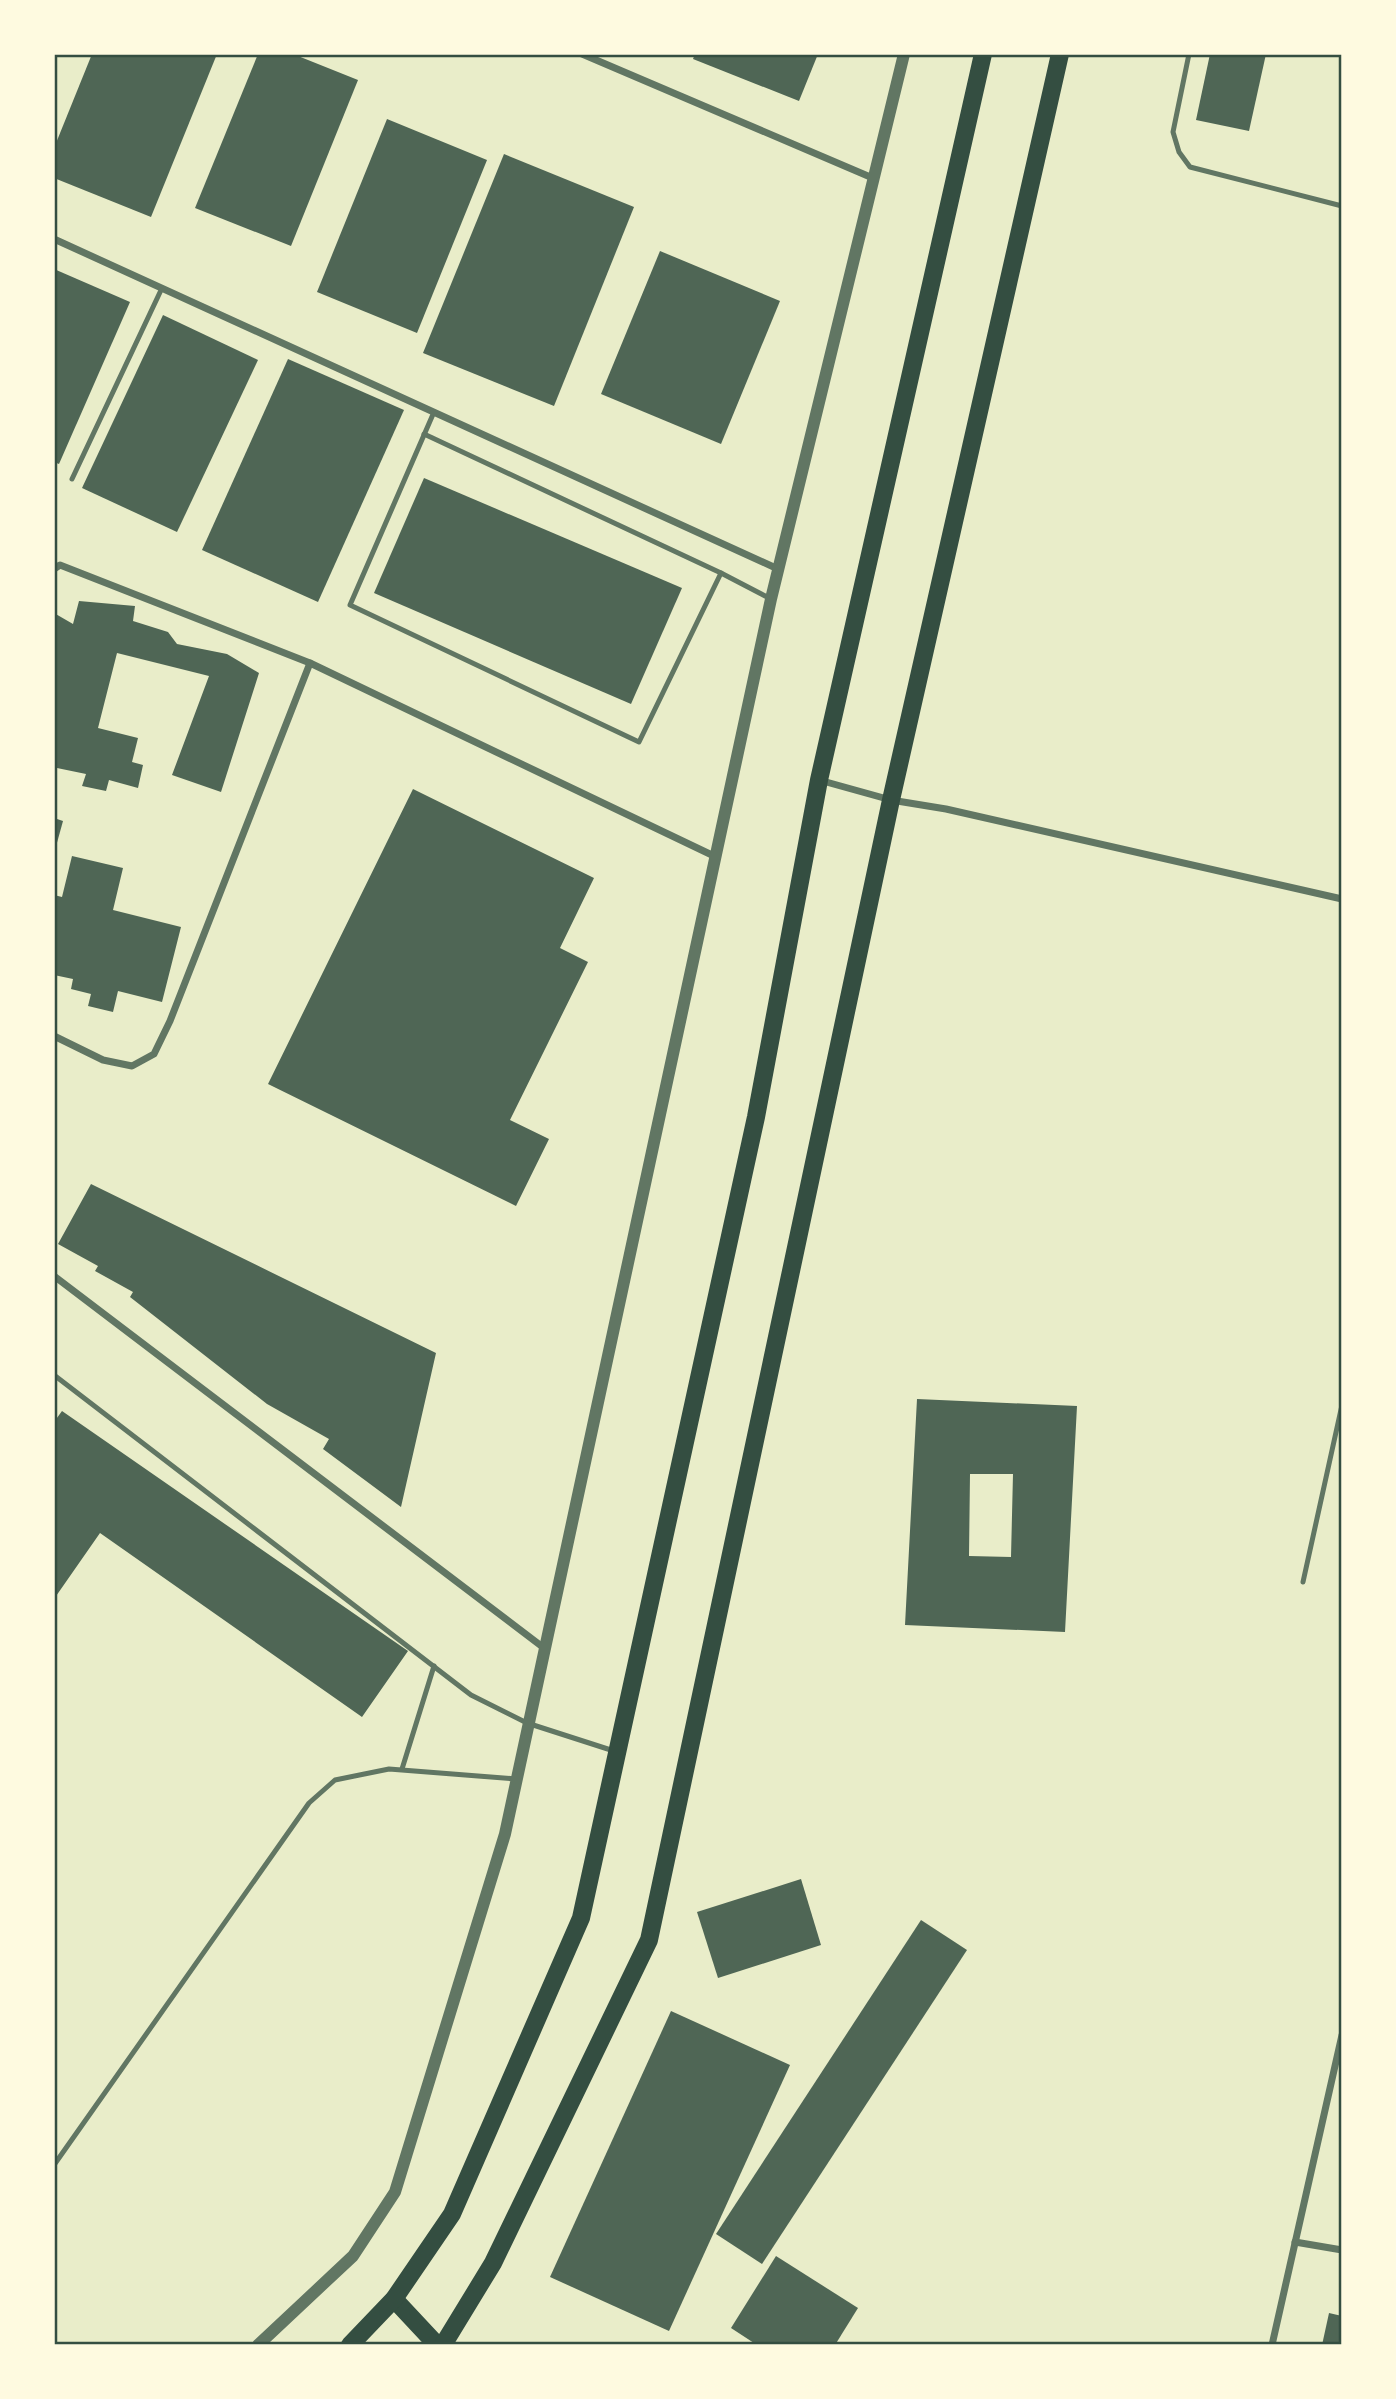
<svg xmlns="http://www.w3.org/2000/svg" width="1396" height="2399" font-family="'IBM Plex Sans',sans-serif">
	<rect width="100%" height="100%" fill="#e9edc9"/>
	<g fill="#4f6655" fill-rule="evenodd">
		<path d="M92 54H217L151 217 54 178V148Z"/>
		<path d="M258 54H293L358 80 291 246 195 208Z"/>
		<path d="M695 54H818L799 101 693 59Z"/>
		<path d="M1210 54H1266L1249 131 1196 120Z"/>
		<path d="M387 119 487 160 417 333 317 292Z"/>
		<path d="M504 154 634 207 554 406 423 353Z"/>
		<path d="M660 251 780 301 721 444 601 394Z"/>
		<path d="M54 269 130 302 59 464 54 462Z"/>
		<path d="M163 315 258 360 177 532 82 488Z"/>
		<path d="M288 359 404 410 318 602 202 550Z"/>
		<path d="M424 478 682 588 631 704 374 593Z"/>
		<path d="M79 601 135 606 133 621 168 632 177 644 227 654 259 673 221 792 172 775 209 676 117 653 98 728 138 738 132 762 143 765 138 788 109 780 106 791 82 786 86 774 57 768 54 777V613L73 624Z"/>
		<path d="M413 789 594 878 560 948 588 962 510 1120 549 1139 516 1206 268 1084Z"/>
		<path d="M54 818 63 821 55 850H54Z"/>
		<path d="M72 856 123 868 113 910 181 927 162 1002 118 991 113 1012 88 1006 91 994 71 989 73 979 54 975V895L62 897Z"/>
		<path d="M91 1184 436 1353 401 1507 323 1449 329 1439 267 1404 130 1297 133 1292 95 1271 98 1266 58 1244Z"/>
		<path d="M917 1399 1077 1406 1065 1632 905 1625ZM970 1474H1013L1011 1557 969 1556Z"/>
		<path d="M62 1411 408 1651 362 1717 100 1533 54 1599V1422Z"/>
		<path d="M801 1879 821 1945 718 1978 697 1912Z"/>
		<path d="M921 1920 967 1950 762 2264 716 2234Z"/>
		<path d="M671 2011 790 2065 669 2331 550 2277Z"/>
		<path d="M776 2256 858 2308 835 2345H757L731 2328Z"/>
		<path d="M1329 2313 1342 2316V2345H1322Z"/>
	</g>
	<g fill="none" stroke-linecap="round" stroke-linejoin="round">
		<g stroke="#617663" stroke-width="5">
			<path d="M1189 54 1173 132 1179 152 1190 167 1342 206"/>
			<path d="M434 412 350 605 639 742 721 573 771 599"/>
			<path d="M424 434 721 573"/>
			<path d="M72 479 162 288"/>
			<path d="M54 1375 471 1695 527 1723 614 1751"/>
			<path d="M1303 1582 1342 1405"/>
			<path d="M402 1769 434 1666"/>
			<path d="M54 2165 309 1803 335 1780 389 1769 516 1779"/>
		</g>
		<g stroke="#617663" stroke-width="7">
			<path d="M582 54 875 179"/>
			<path d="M54 239 778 569"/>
			<path d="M54 569 60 565 310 663 714 856"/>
			<path d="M819 780 891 800 946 809 1342 899"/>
			<path d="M54 1036 103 1060 132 1066 154 1054 170 1021 310 663"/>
			<path d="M54 1276 544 1648"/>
			<path d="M1295 2242 1342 2250"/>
			<path d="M1272 2345 1342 2035"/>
		</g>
		<path stroke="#617663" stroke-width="12" d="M258 2345 353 2256 395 2192 505 1834 771 599 904 54"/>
		<g stroke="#344e41" stroke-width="18">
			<path d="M394 2299 437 2345"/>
			<path d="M350 2345 394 2299 452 2214 581 1918 756 1117 819 780 983 54"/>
			<path d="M443 2345 493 2263 649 1940 891 800 1060 54"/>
		</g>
	</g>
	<rect width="1396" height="2399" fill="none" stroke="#fefae0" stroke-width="112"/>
	<rect x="56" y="56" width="1284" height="2287" fill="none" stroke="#344e41" stroke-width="2.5"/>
</svg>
